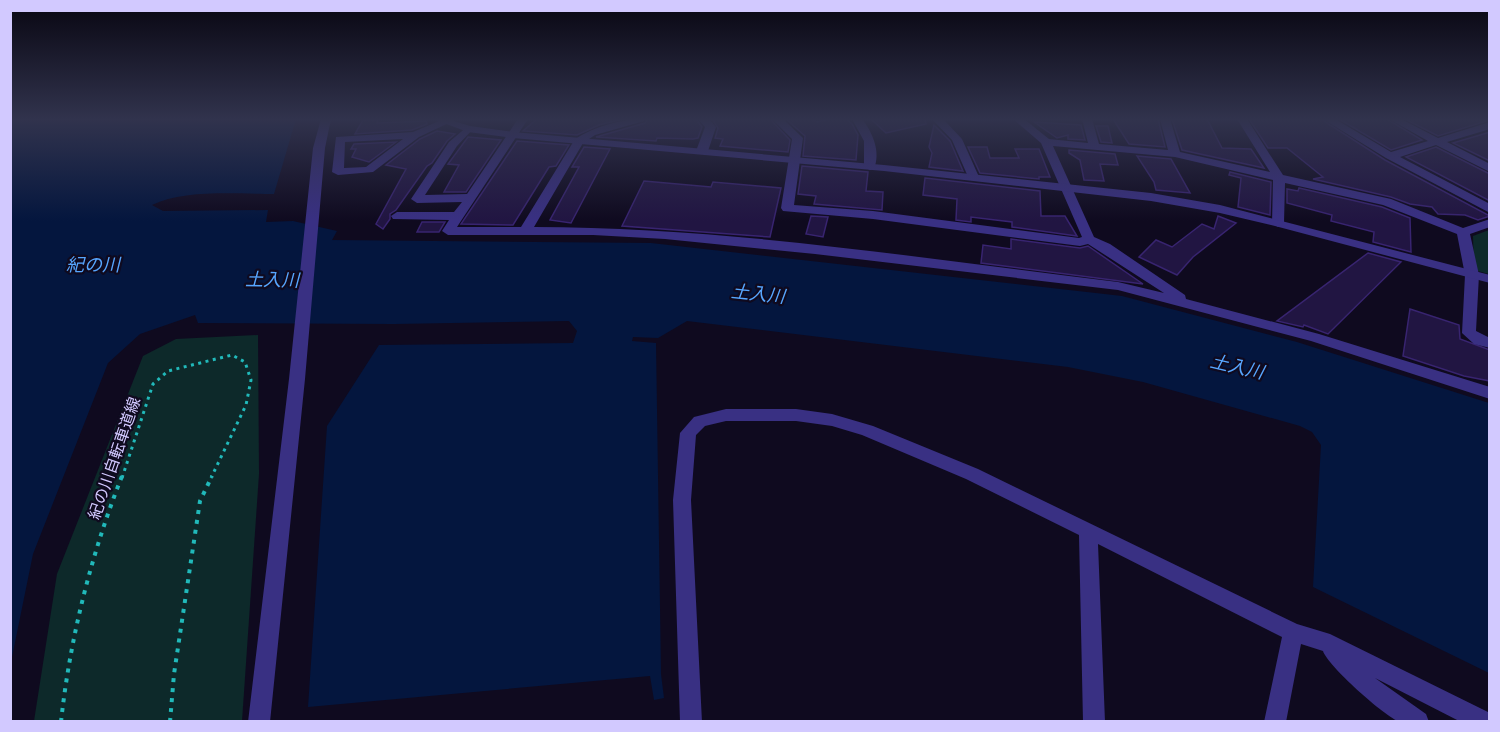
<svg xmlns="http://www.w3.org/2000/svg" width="1500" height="732" font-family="Inter,'Noto Sans JP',sans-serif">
	<rect width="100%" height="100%" fill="#0f0a1f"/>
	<g fill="#0d292a">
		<path d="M1489 230V274L1474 270 1473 236Z"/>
		<path d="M258 335 259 474 242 721H34L57 574 143 356 176 339Z"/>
	</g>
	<path fill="#04163e" d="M11 119H296L274 194C238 194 184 189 152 205L163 211 268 210 266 222 293 221 337 231 332 240 651 243 1122 296 1297 342 1489 403V673L1313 587 1321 445 1312 432 1300 426 1143 382 1068 367 687 321 658 338 633 337 632 341 656 343 661 674 664 698 654 700 650 676 308 707 327 426 379 345 573 343 577 331 569 321 394 324 198 323 195 315 140 334 108 363 33 554 11 662Z"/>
	<g fill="#211542" stroke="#382470" stroke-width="1.5">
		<path d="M537 119H623L599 125 577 135 523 131Z"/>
		<path d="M647 119H696L702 127 698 138 693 139 657 138 656 141 596 137 645 123Z"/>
		<path d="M712 119H770L790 140 788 152 720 146 723 139 715 138 718 128Z"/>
		<path d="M786 119H812L817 122 829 119H846L852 124 858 135 856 160 803 156 805 136Z"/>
		<path d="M871 119H925L926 124 886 133Z"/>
		<path d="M1113 119H1158L1165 147 1129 144Z"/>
		<path d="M1172 119H1207L1222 148 1251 149 1264 168 1182 150Z"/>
		<path d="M1249 119H1321L1385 160 1490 216 1478 220 1465 215 1438 214 1432 207 1410 204 1391 197 1313 179 1323 177 1287 148H1268Z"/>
		<path d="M1339 119H1387L1422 140 1391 150Z"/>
		<path d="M1405 119H1490V120L1438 136Z"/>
		<path d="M363 120H378L377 123 426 121 427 124 412 130 355 134Z"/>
		<path d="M1034 122 1081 125 1085 140 1068 139V135L1057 138Z"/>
		<path d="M934 125 950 141 963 171 929 167 932 153 929 147Z"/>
		<path d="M1096 126H1108L1112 143 1101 142Z"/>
		<path d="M437 131 455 134 447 141 432 163 427 166 396 210 390 214V219L383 229 376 224 406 169 386 165 420 139Z"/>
		<path d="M1490 132V161L1453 143Z"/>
		<path d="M468 137 501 140 466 192H444L459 165 448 164Z"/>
		<path d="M517 141 569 145 556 166 549 167 513 225 461 224Z"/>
		<path d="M396 142 369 162 352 157 356 149H351L354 144Z"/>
		<path d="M584 147 610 149 571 223 550 220 579 167H572Z"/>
		<path d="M968 147H987L990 158H1019L1015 149H1039L1050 177H1039V179L980 173Z"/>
		<path d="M1436 147 1490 174V201L1406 157Z"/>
		<path d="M1069 150 1115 154 1118 165 1100 164 1104 181 1084 180 1080 160 1069 153Z"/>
		<path d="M1137 156 1171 159 1190 193 1156 190 1154 182Z"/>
		<path d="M802 166 868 172 866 191 883 192 882 210 814 204 816 196 798 194Z"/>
		<path d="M1230 172 1271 182 1270 215 1238 207 1241 178 1229 175Z"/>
		<path d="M925 178 1040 191 1041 216H1065L1077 236 1012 227V222L971 217V222L956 220 957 199 923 195Z"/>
		<path d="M644 181 711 187 713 182 781 188 770 237 622 226Z"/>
		<path d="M1299 188 1382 207 1410 218 1411 252 1373 242 1374 232 1331 221 1332 215 1287 203V189L1298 191Z"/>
		<path d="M811 216 828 217 823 237 806 234Z"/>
		<path d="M1218 216 1236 223 1193 257 1177 275 1139 257 1156 240 1172 247 1202 224 1214 229Z"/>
		<path d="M422 222H445L439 232H417Z"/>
		<path d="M1011 239 1080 248 1088 246 1143 284 981 263 983 245 1011 249Z"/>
		<path d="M1368 253 1401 262 1328 334 1304 325 1303 327 1277 321Z"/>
		<path d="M1410 309 1459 325 1460 339 1490 350V381L1464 376 1403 356Z"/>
	</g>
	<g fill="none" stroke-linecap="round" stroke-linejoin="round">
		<path stroke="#21b9ba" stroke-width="3" stroke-dasharray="3 4.5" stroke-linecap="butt" d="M122 478 153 384 168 371 232 355 245 362 251 380 246 405 211 478"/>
		<g stroke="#21b9ba" stroke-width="4" stroke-dasharray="4 6" stroke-linecap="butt">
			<path d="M61 722C70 638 91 555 122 476"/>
			<path d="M170 722 174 674 200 501 212 476"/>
		</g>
		<g fill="#393083" fill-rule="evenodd">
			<path d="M444 119H457L419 137 373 172 338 175 332 172 336 137 413 132ZM403 139 366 167 344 168 345 142Z"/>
			<path d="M518 119H528L457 227H521L575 139C595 126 621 119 645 119L644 121 595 135 583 143 534 227C729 227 924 259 1118 282L1164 293 1088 244 1080 246 873 219 783 211 781 208 792 139 772 119H783L803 138 794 205 873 211 1079 238 1082 237 1041 143 1013 119H1024L1049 139 1088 143 1082 119H1092L1099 144 1168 150 1160 119H1170L1180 152 1270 172 1237 119H1247L1283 175 1391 199 1463 228 1490 219V227L1470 234 1479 275 1476 331 1490 338V348L1474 344 1462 333 1465 275 1457 234 1383 205 1285 183 1284 223 1278 227 1272 223 1273 180 1175 157 1053 146 1094 237 1110 244 1185 295 1186 299 1319 334 1490 387V399L1311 341 1118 290 815 254 665 239 593 235H448L442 231 449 220 393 219 391 216 397 212H454L462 202 417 203 411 199 449 142 468 126 473 129 457 146 425 195 467 194Z"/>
			<path d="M698 119H709L716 127 708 151 702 154 696 151 705 127Z"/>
			<path d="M852 119H862C873 133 881 152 874 169L870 170 864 167V141Z"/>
			<path d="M932 119H943L962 139 979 177 977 179H969L952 140Z"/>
			<path d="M1323 119H1335L1391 152 1428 141 1389 119H1401L1438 138 1490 122V129L1447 142 1490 164V172L1436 145 1400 157 1490 204V213L1386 158Z"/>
			<path d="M726 409H796L832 414 873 426 978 469 1297 624 1330 634 1490 713V722H1461L1375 678 1426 714 1429 722C1420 722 1408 724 1400 722 1385 717 1327 665 1323 651L1301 644 1286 722H1264L1282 637 1098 544 1105 722H1083L1079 535 966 479 862 435 832 426 796 421H726L705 426 696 435 691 500 702 722H680L673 500 680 433 694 417Z"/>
		</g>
		<g fill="#393083" fill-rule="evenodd">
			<path d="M321 119H331L325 148 305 379 270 722H248L289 379 313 148Z"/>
			<path d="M433 119H447L470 126 513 132 884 165 1151 193 1220 205 1490 275V283L1275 226 1220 213 1151 201 884 171 513 138 468 132Z"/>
		</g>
	</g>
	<linearGradient id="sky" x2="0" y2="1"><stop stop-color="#080611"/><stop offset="0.54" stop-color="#31334d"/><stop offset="1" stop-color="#31334d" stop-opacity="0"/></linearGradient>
	<rect width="1500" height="221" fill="url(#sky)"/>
	<g text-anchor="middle" stroke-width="4.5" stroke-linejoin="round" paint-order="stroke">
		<g font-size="16" fill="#d2c9ff" stroke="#0f0a1f">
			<text transform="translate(114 458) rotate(-71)" y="6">紀の川自転車道線</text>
		</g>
		<g font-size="18" font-style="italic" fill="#57a6ff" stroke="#0f0a1f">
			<text x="93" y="271">紀の川</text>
			<text transform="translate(272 280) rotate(1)" y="6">土入川</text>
			<text transform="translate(758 294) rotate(6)" y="6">土入川</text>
			<text transform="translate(1237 367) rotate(13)" y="6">土入川</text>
		</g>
	</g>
	<rect width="1500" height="732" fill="none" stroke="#d2c9ff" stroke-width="24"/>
</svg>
